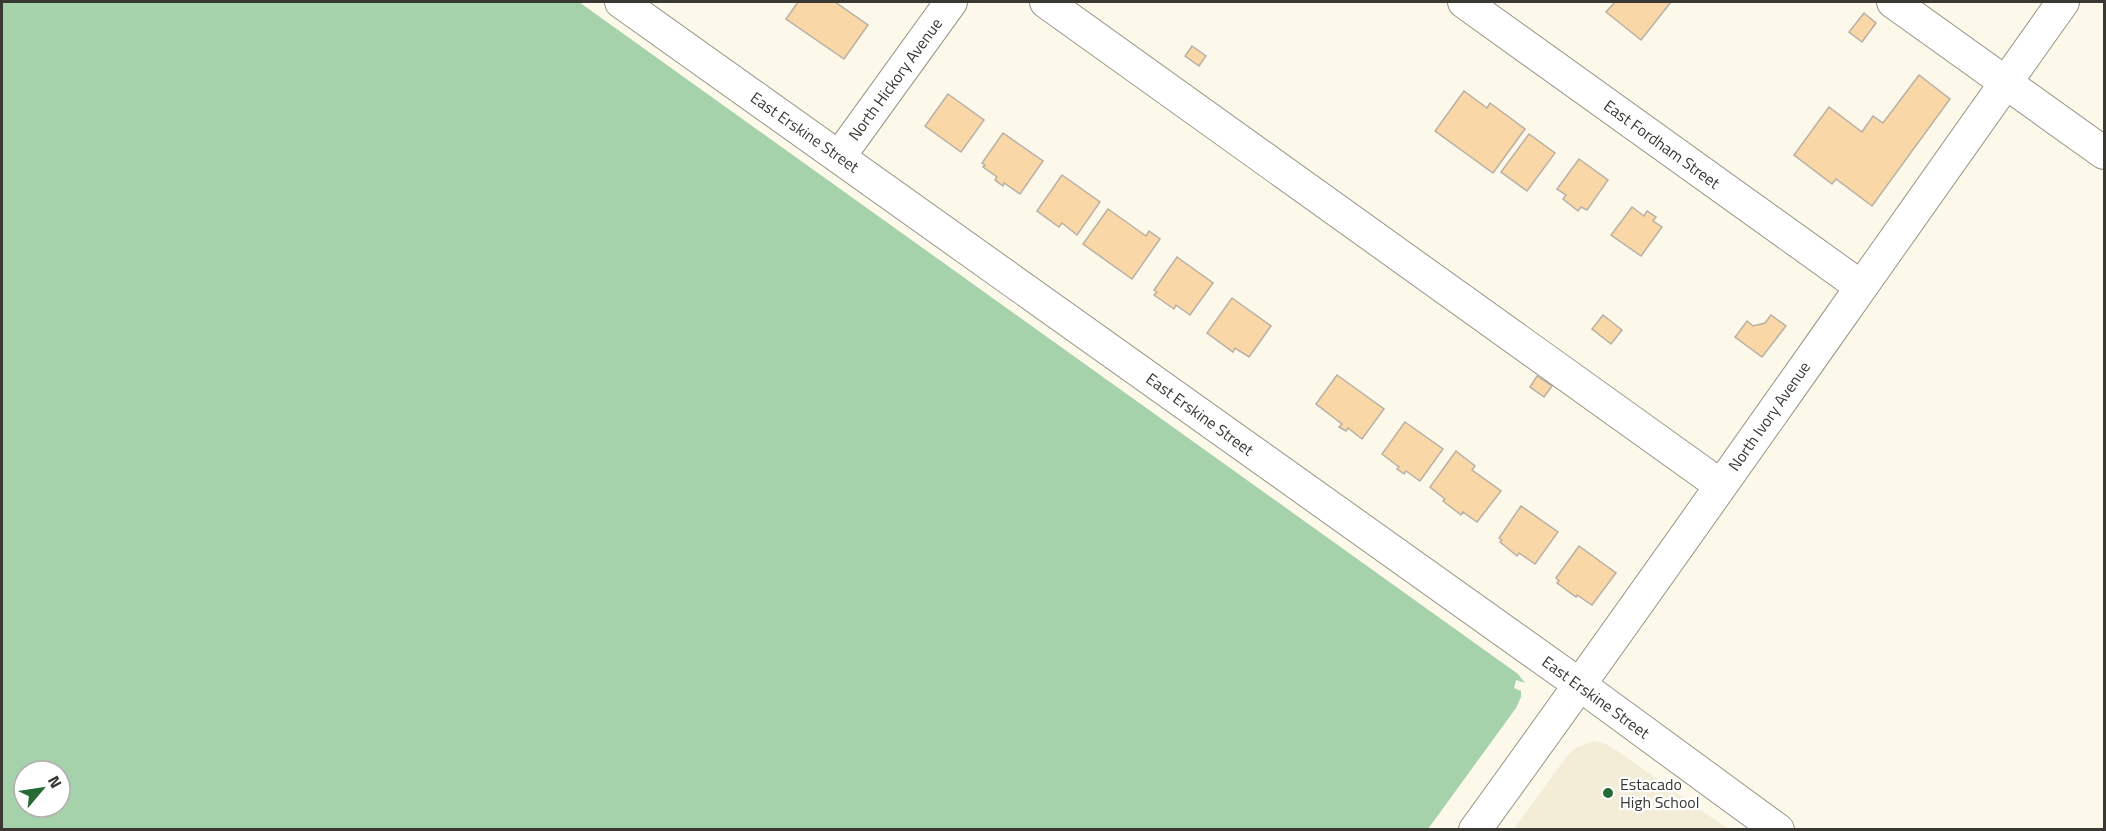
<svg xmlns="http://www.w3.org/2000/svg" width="2106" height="831" font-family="'Titillium Web',sans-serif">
	<rect width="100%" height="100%" fill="#fcf8ea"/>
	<path fill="#f3edd8" d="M1593 741 1604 743 1616 750 1728 829H1514L1567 756 1576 748Z"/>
	<path fill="#a5d2ab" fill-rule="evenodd" d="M2 2H579L1518 674 1525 683 1516 680 1514 688 1521 691V697L1516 708 1428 829H2ZM24 771H60V807H24Z"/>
	<g fill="#f9d7a7" stroke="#b9b0a5" stroke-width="1.5">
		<path d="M798 2H835L868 25 844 59 786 19Z"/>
		<path d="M1615 2H1671L1641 40 1606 12Z"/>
		<path d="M1864 13 1876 23 1862 42 1849 32Z"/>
		<path d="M1192 46 1206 56 1199 66 1185 56Z"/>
		<path d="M1919 75 1950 99 1872 206 1836 179 1832 184 1794 155 1829 107 1862 132 1873 116 1883 123Z"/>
		<path d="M1464 91 1487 108 1490 103 1525 129 1493 173 1435 131Z"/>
		<path d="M948 94 984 120 961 152 925 126Z"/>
		<path d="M1003 133 1043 161 1020 194 1004 183 1003 186 995 180 997 177 983 167 985 165 982 163Z"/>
		<path d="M1529 134 1555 153 1527 191 1501 172Z"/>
		<path d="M1579 159 1608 180 1587 210 1581 207 1578 211 1563 199 1566 195 1557 189Z"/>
		<path d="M1062 175 1100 202 1077 235 1062 223 1059 227 1037 211Z"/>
		<path d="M1632 207 1644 216 1647 211 1656 217 1653 221 1662 227 1641 256 1611 235Z"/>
		<path d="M1108 209 1146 236 1149 231 1160 239 1132 279 1083 244Z"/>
		<path d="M1177 257 1213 283 1190 315 1176 305 1174 309 1154 295 1157 292 1154 290Z"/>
		<path d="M1232 298 1271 326 1249 357 1235 348 1233 352 1207 333Z"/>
		<path d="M1603 315 1622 330 1611 344 1592 329Z"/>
		<path d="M1771 315 1786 326 1762 357 1735 337 1747 321 1753 326 1765 323Z"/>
		<path d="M1337 375 1384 409 1362 439 1348 428 1346 431 1339 427 1342 424 1316 404Z"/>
		<path d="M1537 376 1552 386 1544 397 1530 387Z"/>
		<path d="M1405 422 1443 449 1420 481 1406 471 1404 474 1397 469 1399 467 1382 454Z"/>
		<path d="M1456 451 1475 466 1472 470 1501 491 1477 522 1463 512 1461 515 1443 501 1445 499 1430 487Z"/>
		<path d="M1521 506 1558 532 1535 564 1519 553 1517 556 1500 542 1502 540 1499 538Z"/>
		<path d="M1579 546 1616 573 1592 605 1577 595 1576 597 1557 583 1559 581 1556 578Z"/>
	</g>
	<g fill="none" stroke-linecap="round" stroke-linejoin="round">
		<defs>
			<g id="street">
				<path d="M621 2 1580 685 1778 830"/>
				<path d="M1046 2 1720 485"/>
				<path d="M1464 2 1860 286"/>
				<path d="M1893 2 2104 153"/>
				<path d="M839 157 951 2"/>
				<path d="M1475 830C1674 556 1867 277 2063 2"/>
			</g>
		</defs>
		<use href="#street" stroke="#999588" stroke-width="34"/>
		<use href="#street" stroke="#fff" stroke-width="32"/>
	</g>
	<circle fill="#266a36" stroke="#fff" stroke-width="2" cx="1608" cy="793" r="6"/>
	<g text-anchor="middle" stroke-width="4.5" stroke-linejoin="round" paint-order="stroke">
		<g font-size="16" fill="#3a3833" stroke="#fff">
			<text transform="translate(895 79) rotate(-54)" y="6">North Hickory Avenue</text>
			<text transform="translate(805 132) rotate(35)" y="6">East Erskine Street</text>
			<text transform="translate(1662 144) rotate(36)" y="6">East Fordham Street</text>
			<text transform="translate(1200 414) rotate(36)" y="6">East Erskine Street</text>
			<text transform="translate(1769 416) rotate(-55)" y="6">North Ivory Avenue</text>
			<text transform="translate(1596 697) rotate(36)" y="6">East Erskine Street</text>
		</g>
		<g font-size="16" fill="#3a3833" stroke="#fff" text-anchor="start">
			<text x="1620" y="790">Estacado<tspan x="1620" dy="18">High School</tspan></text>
		</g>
	</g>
	<rect width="2106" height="831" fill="none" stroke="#3a3833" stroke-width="6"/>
	<g transform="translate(42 789) rotate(61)"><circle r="28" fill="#ffffff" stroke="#b0afad" stroke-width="1.5"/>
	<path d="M0-4.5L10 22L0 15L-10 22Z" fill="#266a36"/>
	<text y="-9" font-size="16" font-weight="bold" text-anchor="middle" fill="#3a3833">N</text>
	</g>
</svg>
